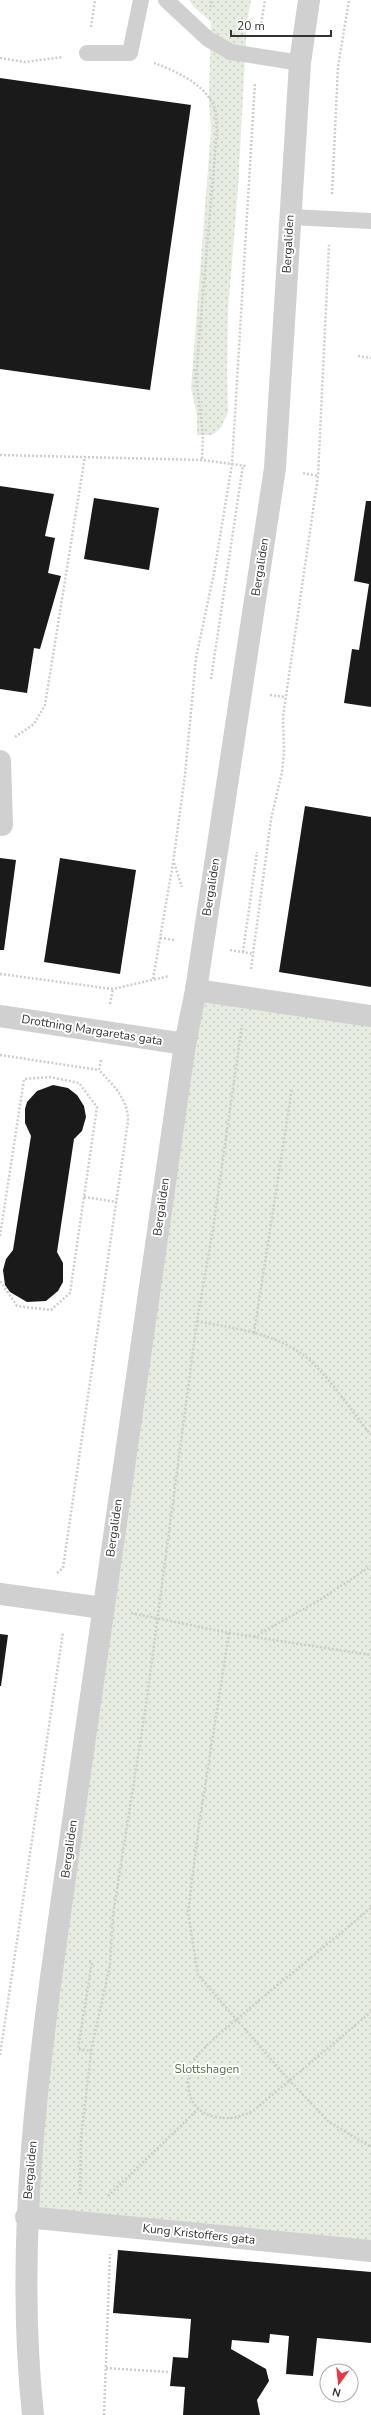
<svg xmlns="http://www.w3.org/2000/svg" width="371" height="2415" font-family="'Nunito Sans',sans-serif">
	<defs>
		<pattern id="park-dots" width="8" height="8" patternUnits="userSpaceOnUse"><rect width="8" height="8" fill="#e6ecdf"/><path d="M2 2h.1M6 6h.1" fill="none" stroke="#c6cbc0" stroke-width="1.8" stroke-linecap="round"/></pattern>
	</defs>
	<rect width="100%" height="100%" fill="#fff"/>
	<g fill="url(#park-dots)">
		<path d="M189 0H251L247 22 238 188 228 311 227 372 228 412 221 428 212 435H197V415L191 388 211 130 209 100 211 22 194 7Z"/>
		<path d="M199 992 371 1016V2251L26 2217Z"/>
	</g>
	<g fill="#1a1a1a">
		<path d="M0 78 191 105 150 390 0 369Z"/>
		<path d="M0 486 54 494 45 536 55 538 48 573 61 576 40 649 34 648 27 693 0 689Z"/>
		<path d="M94 498 159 508 149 570 84 559Z"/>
		<path d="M366 501H371V707L344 703 352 649 359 650 369 584 354 581Z"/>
		<path d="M305 806 371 817V987L279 972Z"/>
		<path d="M0 858 16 860 4 950H0Z"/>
		<path d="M60 858 136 870 120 974 44 962Z"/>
		<path d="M53 1085 68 1088 77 1095 84 1106 86 1117 82 1131 74 1139 57 1252 63 1263V1282L58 1291 46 1301 27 1302 10 1292 5 1285 3 1270 6 1259 13 1250 31 1136 25 1123V1109L27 1102 37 1091Z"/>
		<path d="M0 1634 8 1635 1 1686H0Z"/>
		<path d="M118 2250 371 2272V2343L317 2338 313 2376 286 2374 289 2336 270 2334 269 2343 232 2340 231 2349 266 2369 269 2381 257 2400 260 2415H183L185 2387 170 2386 173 2357 188 2358 191 2319 113 2313Z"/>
	</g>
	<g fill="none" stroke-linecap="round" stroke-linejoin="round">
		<g stroke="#cdcdcd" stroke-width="2.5" stroke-dasharray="2 2" stroke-linecap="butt">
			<path d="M210 7 213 0"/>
			<path d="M91 27 95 0"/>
			<path d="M260 31 265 0"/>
			<path d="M0 58 25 62 63 57"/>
			<path d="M154 63C176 71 207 85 215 109 217 116 216 125 217 131L196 376 203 435 202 460"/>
			<path d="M332 194 338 67 349 0"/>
			<path d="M358 356 371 358"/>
			<path d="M0 455 202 460 246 466"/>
			<path d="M303 473 318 476"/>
			<path d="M211 679 243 465"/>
			<path d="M270 695 285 697"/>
			<path d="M15 737 34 724 45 705 85 456"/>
			<path d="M174 863 182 887"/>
			<path d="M160 938 174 940"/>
			<path d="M230 950 254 954"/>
			<path d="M243 952 257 852"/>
			<path d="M251 969 271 819 282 772 284 752 283 717 318 476 329 245"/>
			<path d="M0 974 113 989 169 976"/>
			<path d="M153 979 173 863 185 775 196 658 214 573 232 464 255 82"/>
			<path d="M110 1004 113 989"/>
			<path d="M0 1055 99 1070"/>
			<path d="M84 1197 117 1202"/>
			<path d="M0 1236 24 1079 50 1077 79 1083 97 1107 70 1293 51 1310 17 1306 0 1281"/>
			<path d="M197 1321C231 1328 269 1332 299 1352 325 1369 351 1411 371 1435"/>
			<path d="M254 1333 292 1088"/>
			<path d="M57 1573 63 1568 128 1121C128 1099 114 1086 99 1070L101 1060"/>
			<path d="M131 1613 229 1633 371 1655"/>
			<path d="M229 1633 199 1825 188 1912 198 1975 289 2080 329 2122 371 2147"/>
			<path d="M254 1637 318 1601 371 1566"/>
			<path d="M371 1908C331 1941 291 1974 251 2007 237 2020 205 2044 195 2059 183 2079 186 2109 212 2116 229 2120 238 2118 253 2111L371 2012"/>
			<path d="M89 1961 92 1962 78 2049 91 2051"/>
			<path d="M0 2055 63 1632"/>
			<path d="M80 2194 81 2137 92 2046 110 1965 113 1915 146 1705 197 1321 213 1229 242 1025"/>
			<path d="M108 2196 198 2109"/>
			<path d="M106 2368 168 2372"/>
			<path d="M104 2415 110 2254"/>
		</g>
		<g stroke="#d0d0d0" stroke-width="16">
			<path d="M166 0 208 39 231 52 300 63"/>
			<path d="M87 53H130L141 0"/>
			<path d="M290 217 371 221"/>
		</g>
		<g stroke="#d0d0d0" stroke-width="22">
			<path d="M0 761 2 825"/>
			<path d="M196 990 371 1016"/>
			<path d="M0 1016 185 1044"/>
			<path d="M0 1594 103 1608"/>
			<path d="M26 2217 371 2251"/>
		</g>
		<path stroke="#d0d0d0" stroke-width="22" d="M33 2415C11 2210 48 2003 76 1800 111 1548 148 1296 185 1044L196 990 275 468 300 63 309 0"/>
	</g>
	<g text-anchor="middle" stroke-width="4" stroke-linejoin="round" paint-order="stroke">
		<g font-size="12" fill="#333" stroke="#fff">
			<text transform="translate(288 244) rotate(-87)" y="4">Bergaliden</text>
			<text transform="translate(260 567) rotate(-81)" y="4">Bergaliden</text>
			<text transform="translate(211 887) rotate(-81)" y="4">Bergaliden</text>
			<text transform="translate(92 1030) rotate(9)" y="4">Drottning Margaretas gata</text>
			<text transform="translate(161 1207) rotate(-82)" y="4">Bergaliden</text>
			<text transform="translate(114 1528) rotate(-82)" y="4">Bergaliden</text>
			<text transform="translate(69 1849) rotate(-82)" y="4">Bergaliden</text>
			<text transform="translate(30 2170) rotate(-85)" y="4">Bergaliden</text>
			<text transform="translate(199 2234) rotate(6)" y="4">Kung Kristoffers gata</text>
		</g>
		<g font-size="12" fill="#56703f" stroke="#fff">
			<text x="207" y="2073">Slottshagen</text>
		</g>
	</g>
	<g transform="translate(339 2383) rotate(195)"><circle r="19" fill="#ffffff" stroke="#adadad"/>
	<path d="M0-3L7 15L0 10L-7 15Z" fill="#e63946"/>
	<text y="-6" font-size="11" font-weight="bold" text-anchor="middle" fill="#333333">N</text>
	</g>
	<path d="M231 30v6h100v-6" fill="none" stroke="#333333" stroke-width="2"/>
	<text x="237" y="30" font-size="12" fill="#333333" stroke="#ffffff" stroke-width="3" paint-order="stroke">20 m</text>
</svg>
